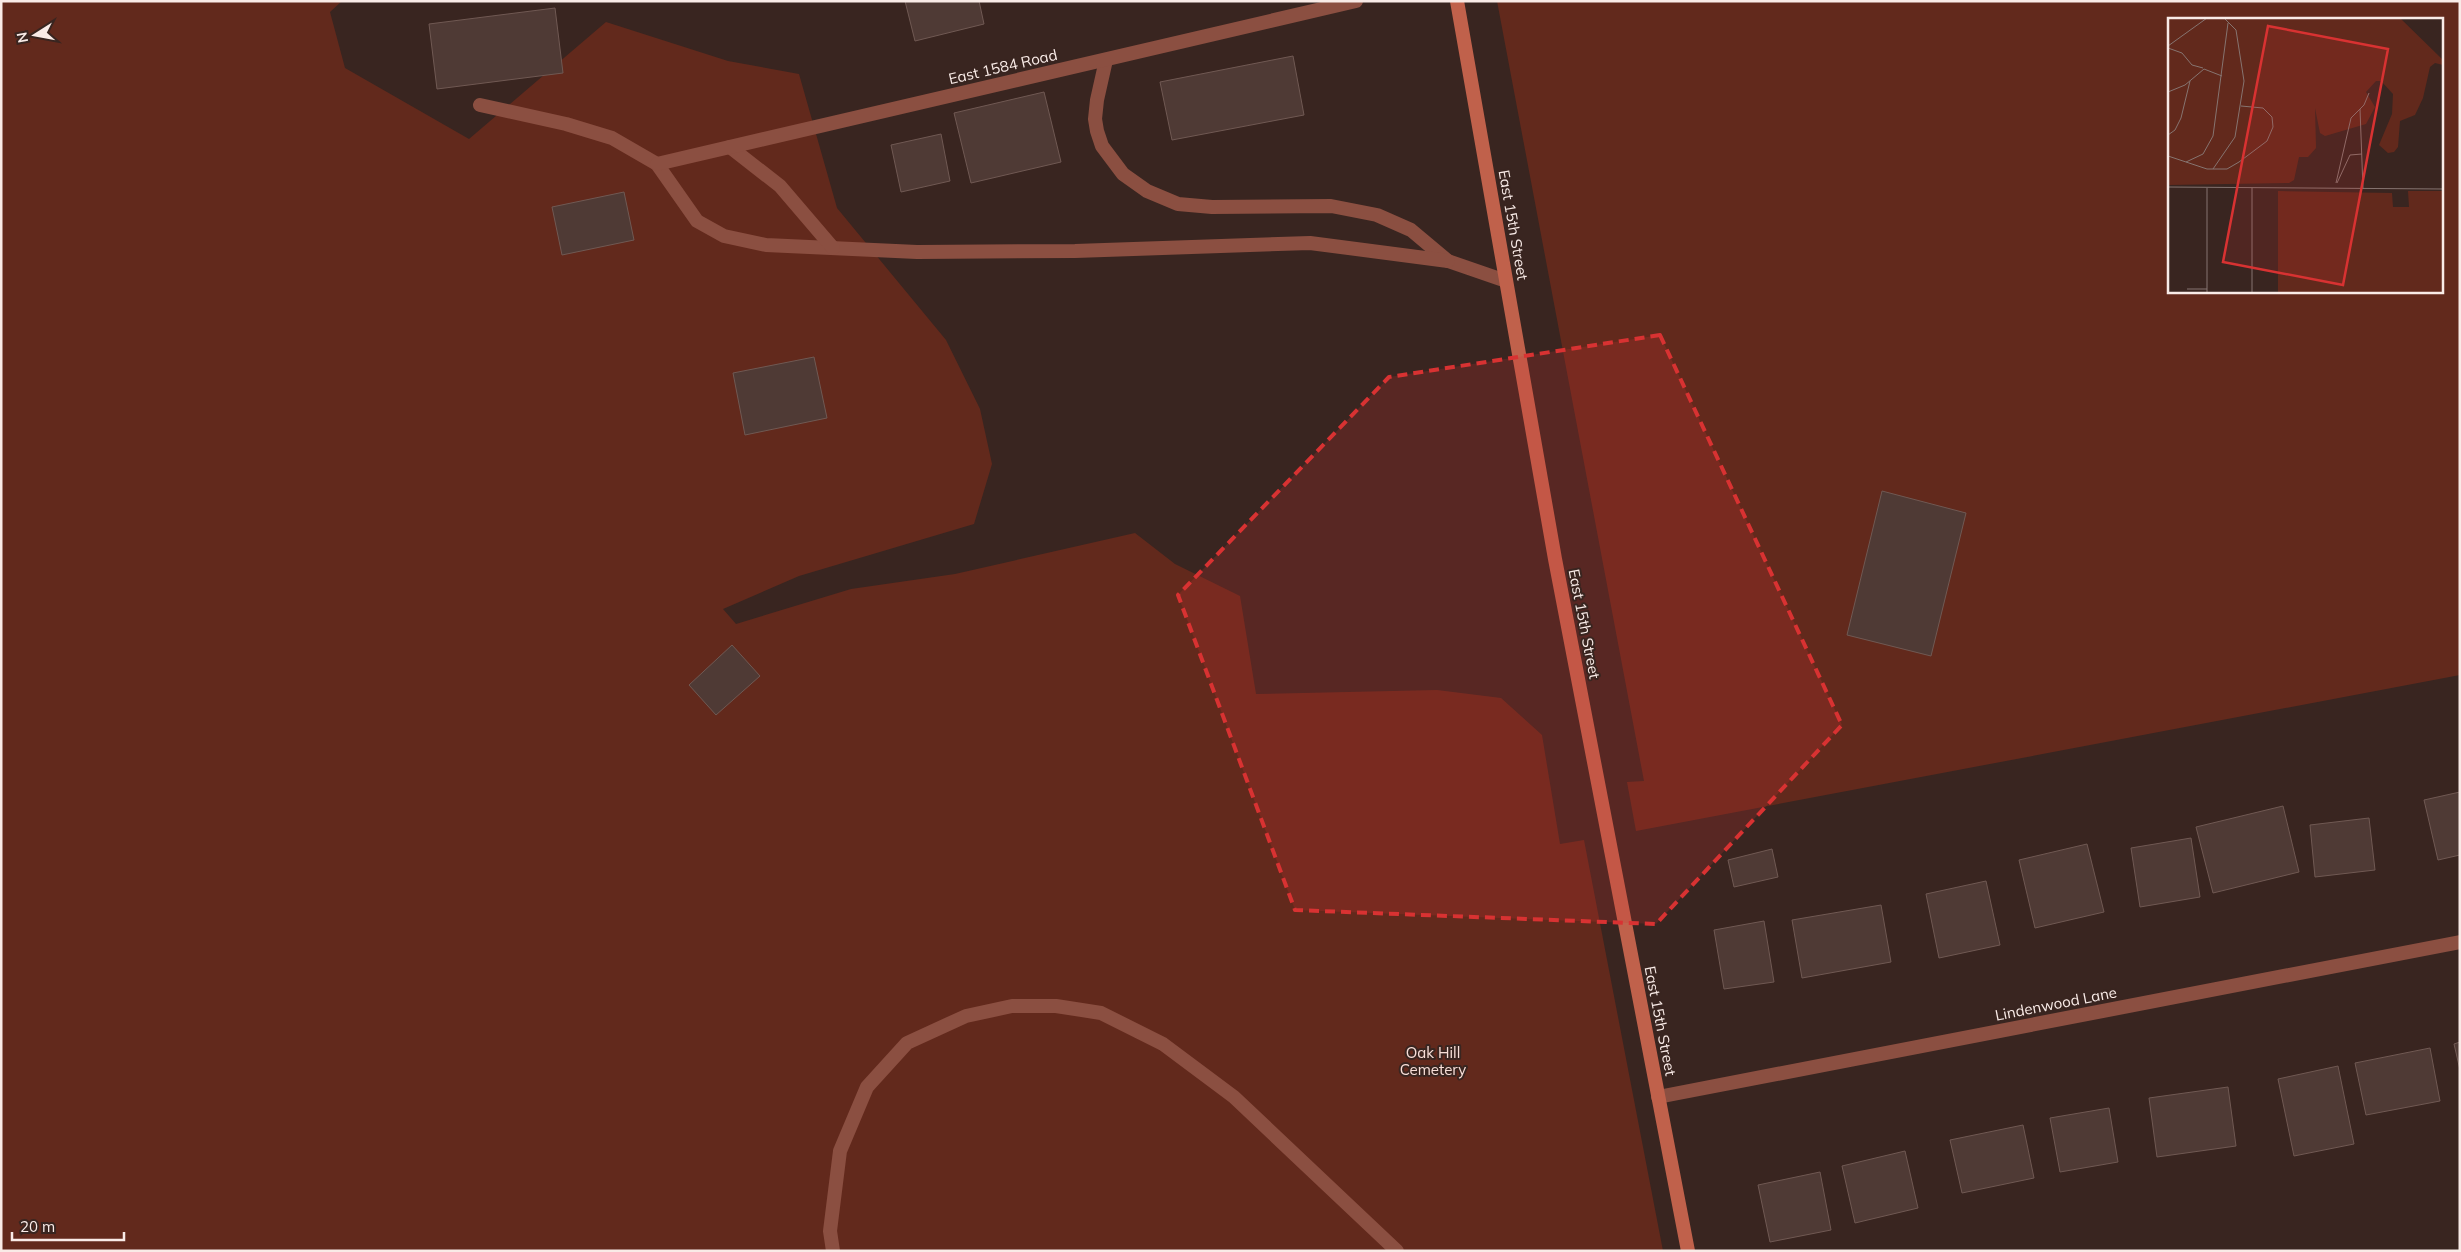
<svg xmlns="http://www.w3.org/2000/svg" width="2461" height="1252" font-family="Mulish,sans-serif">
	<rect width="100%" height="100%" fill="#392520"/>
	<g fill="#62291c" fill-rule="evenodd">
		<path d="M1 1H342L330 12 345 68 469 139 606 22 728 61 799 74 837 208 946 340 980 409 992 464 974 524 799 576 723 609 736 624 851 589 955 574 1135 533 1175 564 1240 596 1256 694 1437 690 1501 698 1542 735 1560 844 1584 840 1663 1251H1Z"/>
		<path d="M1497 1H2460V675L1636 831 1627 782 1644 781ZM2170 19H2442V291H2170Z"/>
	</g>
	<g fill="#4f3a35" stroke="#705953">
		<path d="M905 1H979L984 24 915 41Z"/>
		<path d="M555 8 563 73 437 89 429 24Z"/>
		<path d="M1293 56 1304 115 1172 140 1160 82Z"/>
		<path d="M1044 92 1061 162 971 183 954 113Z"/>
		<path d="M941 134 950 181 901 192 891 145Z"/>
		<path d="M624 192 634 240 562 255 552 207Z"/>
		<path d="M814 357 827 418 745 435 733 373Z"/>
		<path d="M1882 491 1966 513 1931 656 1847 635Z"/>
		<path d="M732 645 760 676 716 715 689 685Z"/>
		<path d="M2460 792V855L2438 860 2424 800Z"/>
		<path d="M2283 806 2299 872 2213 893 2196 827Z"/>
		<path d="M2369 818 2375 870 2315 877 2310 825Z"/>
		<path d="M2191 838 2200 897 2140 907 2131 848Z"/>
		<path d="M2087 844 2104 912 2035 928 2019 860Z"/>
		<path d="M1772 849 1778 877 1734 887 1728 860Z"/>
		<path d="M1986 881 2000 945 1939 958 1926 894Z"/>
		<path d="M1881 905 1891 962 1802 978 1792 920Z"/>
		<path d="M1764 921 1774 982 1724 989 1714 930Z"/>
		<path d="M2460 1042V1070L2454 1044Z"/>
		<path d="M2430 1048 2440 1101 2366 1115 2355 1063Z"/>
		<path d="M2338 1066 2354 1144 2294 1156 2278 1079Z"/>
		<path d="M2228 1087 2236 1146 2157 1157 2149 1098Z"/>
		<path d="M2109 1108 2118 1162 2060 1172 2050 1118Z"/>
		<path d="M2023 1125 2034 1178 1962 1193 1950 1140Z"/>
		<path d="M1905 1151 1918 1208 1855 1223 1842 1166Z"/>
		<path d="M1820 1172 1831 1230 1770 1242 1758 1185Z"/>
	</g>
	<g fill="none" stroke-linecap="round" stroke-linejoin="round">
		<g stroke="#8b4f41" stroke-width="14">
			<path d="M1106 60 1097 100 1095 119 1097 131 1102 146 1123 174 1147 191 1178 204 1212 207 1331 206 1377 215 1411 230 1448 261 1506 281"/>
			<path d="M480 105 566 124 612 138 657 164 697 221 724 236 766 245 917 252 1075 251 1310 243 1448 261"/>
			<path d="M730 147 780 186 833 248"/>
			<path d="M833 1251 830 1231 840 1151 867 1087 907 1043 966 1016 1012 1006H1056L1101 1013 1163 1044 1234 1097 1397 1251"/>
		</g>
		<g stroke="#8b4f41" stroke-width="14">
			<path d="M657 164 1356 1"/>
			<path d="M1658 1097 2460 942"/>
		</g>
		<path stroke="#c0614b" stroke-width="14" d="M1457 1 1555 559 1688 1251"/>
	</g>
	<path fill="#d83232" fill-opacity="0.2" stroke="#d83232" stroke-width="4" stroke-dasharray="10 6" stroke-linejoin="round" d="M1660 335 1842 725 1656 924 1295 910 1178 595 1389 377Z"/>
	<g text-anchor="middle" stroke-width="4" stroke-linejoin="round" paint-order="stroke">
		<g font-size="15" fill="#f9ebe7" stroke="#392520">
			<text transform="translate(1003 67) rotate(-13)" y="5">East 1584 Road</text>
			<text transform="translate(1513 225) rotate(80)" y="5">East 15th Street</text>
			<text transform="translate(1584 624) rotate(79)" y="5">East 15th Street</text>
			<text transform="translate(2056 1004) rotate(-11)" y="5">Lindenwood Lane</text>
			<text transform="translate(1660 1021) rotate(79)" y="5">East 15th Street</text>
		</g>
		<g font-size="15" fill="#f8ded7" stroke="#392520">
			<text x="1433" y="1058">Oak Hill<tspan x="1433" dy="17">Cemetery</tspan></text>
		</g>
	</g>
	<g transform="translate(2168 18)">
		<rect width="275" height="275" fill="#392520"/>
		<path d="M0 0H232L275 42V47L267 45 262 49 255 80 247 97 232 103 230 129 226 134 220 135 211 127 224 96 225 76 213 63H208L198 74 207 89 198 106 157 118 152 115 147 90 148 130 140 139H131L126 162 121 165 0 167ZM110 173 224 175 225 189H241L240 173H275V275H110Z" fill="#62291c"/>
		<path fill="none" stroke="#867470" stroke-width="1" d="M0 28 39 0M0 30 14 35 24 47 35 50M0 74 17 67 36 51 54 58M192 91 195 171M0 117 7 112 13 100 22 63M0 138 39 151H59L71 144 99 123 105 109 104 99 95 90 73 88M18 144 35 136 45 118 60 5M45 151 67 119 76 63 68 12 56 0M168 165 183 100 196 87 201 75M169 165 182 137 194 136M0 169 275 171M39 170V275M19 271H39M84 275V170"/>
		<path fill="#d83232" fill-opacity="0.15" stroke="#d83232" stroke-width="2.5" d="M100 8 220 31 175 267 55 244Z"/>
		<rect width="275" height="275" fill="none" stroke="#f9ebe7" stroke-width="2.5"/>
	</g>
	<rect width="2461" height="1252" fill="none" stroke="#f9ebe7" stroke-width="5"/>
	<g transform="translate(35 35) rotate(259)" stroke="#392520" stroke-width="4" paint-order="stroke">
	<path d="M0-4L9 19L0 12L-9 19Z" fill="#f9ebe7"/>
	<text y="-8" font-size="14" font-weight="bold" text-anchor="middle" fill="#f9ebe7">N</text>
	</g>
	<path d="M12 1232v8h112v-8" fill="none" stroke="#f9ebe7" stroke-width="2.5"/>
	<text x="20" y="1232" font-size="15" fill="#f9ebe7" stroke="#392520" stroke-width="4" paint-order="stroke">20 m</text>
</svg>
